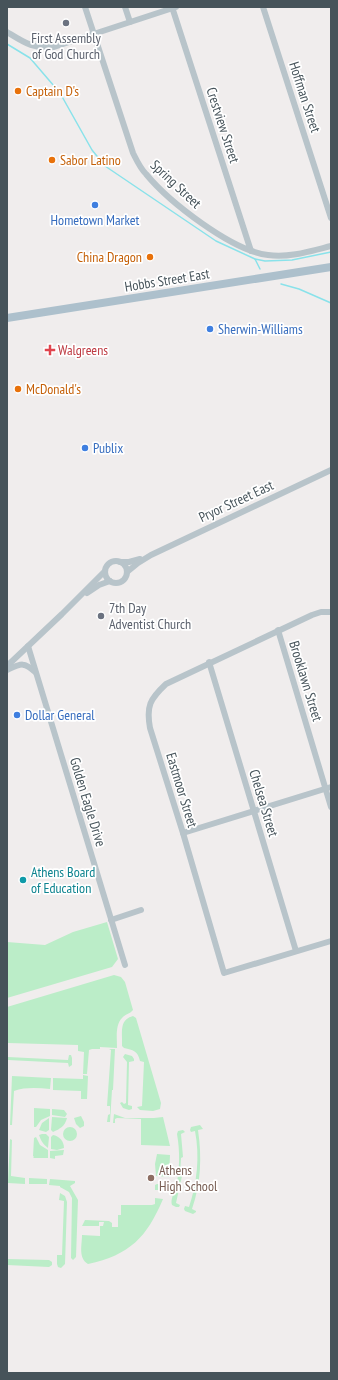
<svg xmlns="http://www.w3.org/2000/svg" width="338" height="1380" font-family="'PT Sans Narrow',sans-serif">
	<rect width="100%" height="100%" fill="#f0eded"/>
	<g fill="#bbedc8">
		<path d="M107 922 118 959 112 967 7 998V942L45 945 73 932Z"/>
		<path d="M114 975 121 977 125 982 133 1010C130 1014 125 1014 122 1018 115 1025 117 1038 117 1048L100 1047V1049H92L89 1050 87 1074H83L84 1052 78 1051V1045L8 1043 7 1047V1007Z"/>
		<path d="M133 1016 136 1018 161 1103 160 1109 153 1111 140 1110 137 1107 142 1106 144 1062 140 1061C138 1051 133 1050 124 1048L122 1046C123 1034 118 1020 133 1016Z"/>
		<path d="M109 1049H115L113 1090H112L110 1122H107L108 1115 110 1114V1106H107L111 1050Z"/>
		<path d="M7 1053 8 1057 68 1060 69 1055H71L72 1058V1065L69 1067 68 1063 8 1060 7 1065Z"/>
		<path d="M125 1054 132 1056 134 1059V1061L129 1062 128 1105 132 1106V1109L129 1110 123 1108 120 1103 122 1102 124 1104 126 1103 127 1062 123 1057Z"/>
		<path d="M83 1075 88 1076 87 1099H81V1091L53 1090V1078L83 1079Z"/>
		<path d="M12 1076 51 1078 50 1089C38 1088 25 1087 14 1091L12 1125H10Z"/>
		<path d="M34 1108 50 1109V1116L41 1120 36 1127H34Z"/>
		<path d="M52 1109 64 1110 67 1114 65 1117 52 1115Z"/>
		<path d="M114 1114 125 1118H154L163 1117 170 1146 141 1145V1119L117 1118 115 1119V1123H113Z"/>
		<path d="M81 1116 84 1122V1126L80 1128 76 1124 74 1118Z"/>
		<path d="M52 1117 67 1118C65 1126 60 1129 53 1132L51 1130Z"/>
		<path d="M49 1118V1130L46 1132 39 1130 42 1123Z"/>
		<path d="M200 1125 203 1129 198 1130C202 1157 201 1183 192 1209L196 1211V1212L193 1214 185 1211 184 1209 185 1206 189 1207C197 1183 200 1157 195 1131L191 1132 190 1130 191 1127Z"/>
		<circle cx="70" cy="1134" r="7"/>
		<path d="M183 1130 185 1132 181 1134 183 1157 181 1158 180 1175 182 1176 176 1203 180 1205 179 1207H176L172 1205C170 1200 174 1193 176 1187 180 1170 180 1151 177 1134L178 1131Z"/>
		<path d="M42 1134H46L49 1137 48 1148C43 1144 41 1141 39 1135Z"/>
		<path d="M53 1135C59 1136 64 1141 64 1148L57 1150 51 1149V1137Z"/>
		<path d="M36 1137 40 1145 48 1150V1158H33L34 1157 33 1156 34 1138Z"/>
		<path d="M10 1139 12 1140 11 1176 25 1178V1184L8 1183Z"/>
		<path d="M64 1150 63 1155 55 1156V1159L50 1158V1151Z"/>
		<path d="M157 1154 170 1155 169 1177 156 1176 155 1164Z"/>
		<path d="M29 1178 47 1179V1184H29Z"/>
		<path d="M50 1179 75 1181V1183L70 1186 78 1200 76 1257 73 1260 71 1258 72 1198 69 1192 60 1187V1186L49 1185Z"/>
		<path d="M157 1184 167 1185 166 1190H155V1185Z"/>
		<path d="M60 1193 65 1196 67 1202 65 1264 61 1268 58 1267 57 1264V1255H62L64 1201 59 1200Z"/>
		<path d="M155 1198 163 1199C147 1237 130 1255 88 1264 78 1258 82 1245 82 1235L100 1236V1226H103L104 1222H99V1226H82L85 1220 109 1221 112 1223V1227H118V1215H121V1205H152L155 1204Z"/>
		<path d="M7 1259 49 1260 52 1262V1265L49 1267 7 1265Z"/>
	</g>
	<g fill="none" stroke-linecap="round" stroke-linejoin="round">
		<g stroke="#89e2ea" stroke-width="1.5">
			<path d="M7 44 30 58 60 93 92 150 105 166 216 241 255 259 265 261 292 260 331 252"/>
			<path d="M255 259 260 269"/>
			<path d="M281 284 299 289 331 303"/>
		</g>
		<g stroke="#b8c4ca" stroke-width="6">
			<path d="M85 7 133 153C137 161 140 168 146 174 169 202 232 251 268 255 289 258 311 251 331 246"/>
			<path d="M125 7 130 22"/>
			<path d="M172 7 251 251"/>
			<path d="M263 7 331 218"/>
			<path d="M7 32C25 43 33 49 54 47L176 7"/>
			<circle cx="116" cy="572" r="11"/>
			<path d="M120 562H129L140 559"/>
			<path d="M127 572 138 563 151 555 331 470"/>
			<path d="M87 593 99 585 110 581"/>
			<path d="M331 612H321L312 615 166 684C150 699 146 706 150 728L183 833 224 973 331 941"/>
			<path d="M278 630 331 807"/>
			<path d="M28 646 125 965"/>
			<path d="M209 662 296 951"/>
			<path d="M7 666 62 614 105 571"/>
			<path d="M7 670C20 664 24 661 35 672"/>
			<path d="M183 833 331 787"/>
			<path d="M111 920 141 910"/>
		</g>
		<path stroke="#adc0cc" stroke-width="8" d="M7 318 331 267"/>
	</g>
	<g fill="#6b7280" stroke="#fff" stroke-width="1.5">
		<circle cx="66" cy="23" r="4"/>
		<circle cx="101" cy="616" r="4"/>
	</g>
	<g fill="#e8710a" stroke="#fff" stroke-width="1.5">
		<circle cx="18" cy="91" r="4"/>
		<circle cx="52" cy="160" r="4"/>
		<circle cx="150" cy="257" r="4"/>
		<circle cx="18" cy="389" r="4"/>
	</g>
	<g fill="#3f7fe0" stroke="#fff" stroke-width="1.5">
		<circle cx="95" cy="205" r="4"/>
		<circle cx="210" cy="329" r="4"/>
		<circle cx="85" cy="448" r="4"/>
		<circle cx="17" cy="715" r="4"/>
	</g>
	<path fill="#e0444e" stroke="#fff" stroke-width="1.5" d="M48 344h4v4h4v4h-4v4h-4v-4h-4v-4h4z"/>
	<circle fill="#0f9aa8" stroke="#fff" stroke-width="1.5" cx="23" cy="880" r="4"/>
	<circle fill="#8d6e63" stroke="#fff" stroke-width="1.5" cx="151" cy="1178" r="4"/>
	<g text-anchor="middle" stroke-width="3.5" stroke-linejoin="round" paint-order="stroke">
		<g font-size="14" fill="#5b616d" stroke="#fff">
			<text x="66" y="43">First Assembly<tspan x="66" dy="16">of God Church</tspan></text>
			<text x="109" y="613" text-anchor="start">7th Day<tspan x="109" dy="16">Adventist Church</tspan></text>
		</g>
		<g font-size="14" fill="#c56008" stroke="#fff" text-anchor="start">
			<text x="26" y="96">Captain D's</text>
			<text x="60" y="165">Sabor Latino</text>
			<text x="142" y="262" text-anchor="end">China Dragon</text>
			<text x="26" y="394">McDonald's</text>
		</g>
		<g font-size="14" fill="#46535a" stroke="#fff">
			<text transform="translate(305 97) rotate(72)" y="5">Hoffman Street</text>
			<text transform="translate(223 125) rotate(72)" y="5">Crestview Street</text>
			<text transform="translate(176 184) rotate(43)" y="5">Spring Street</text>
			<text transform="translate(167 280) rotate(-9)" y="5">Hobbs Street East</text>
			<text transform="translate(236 501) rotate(-25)" y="5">Pryor Street East</text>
			<text transform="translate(306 681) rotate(73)" y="5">Brooklawn Street</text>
			<text transform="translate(182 790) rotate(73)" y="5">Eastmoor Street</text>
			<text transform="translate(88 802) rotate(73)" y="5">Golden Eagle Drive</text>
			<text transform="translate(264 803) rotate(73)" y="5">Chelsea Street</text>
		</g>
		<g font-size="14" fill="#366cbe" stroke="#fff" text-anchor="start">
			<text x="95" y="225" text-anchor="middle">Hometown Market</text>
			<text x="218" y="334">Sherwin-Williams</text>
			<text x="93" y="453">Publix</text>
			<text x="25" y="720">Dollar General</text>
		</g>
		<g font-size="14" fill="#be3a42" stroke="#fff" text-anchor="start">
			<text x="58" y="355">Walgreens</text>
		</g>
		<g font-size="14" fill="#0d838f" stroke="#fff" text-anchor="start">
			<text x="31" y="877">Athens Board<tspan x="31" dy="16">of Education</tspan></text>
		</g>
		<g font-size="14" fill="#785e54" stroke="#fff" text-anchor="start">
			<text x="159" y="1175">Athens<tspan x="159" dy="16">High School</tspan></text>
		</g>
	</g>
	<rect width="338" height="1380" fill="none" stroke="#46535a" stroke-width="16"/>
</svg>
